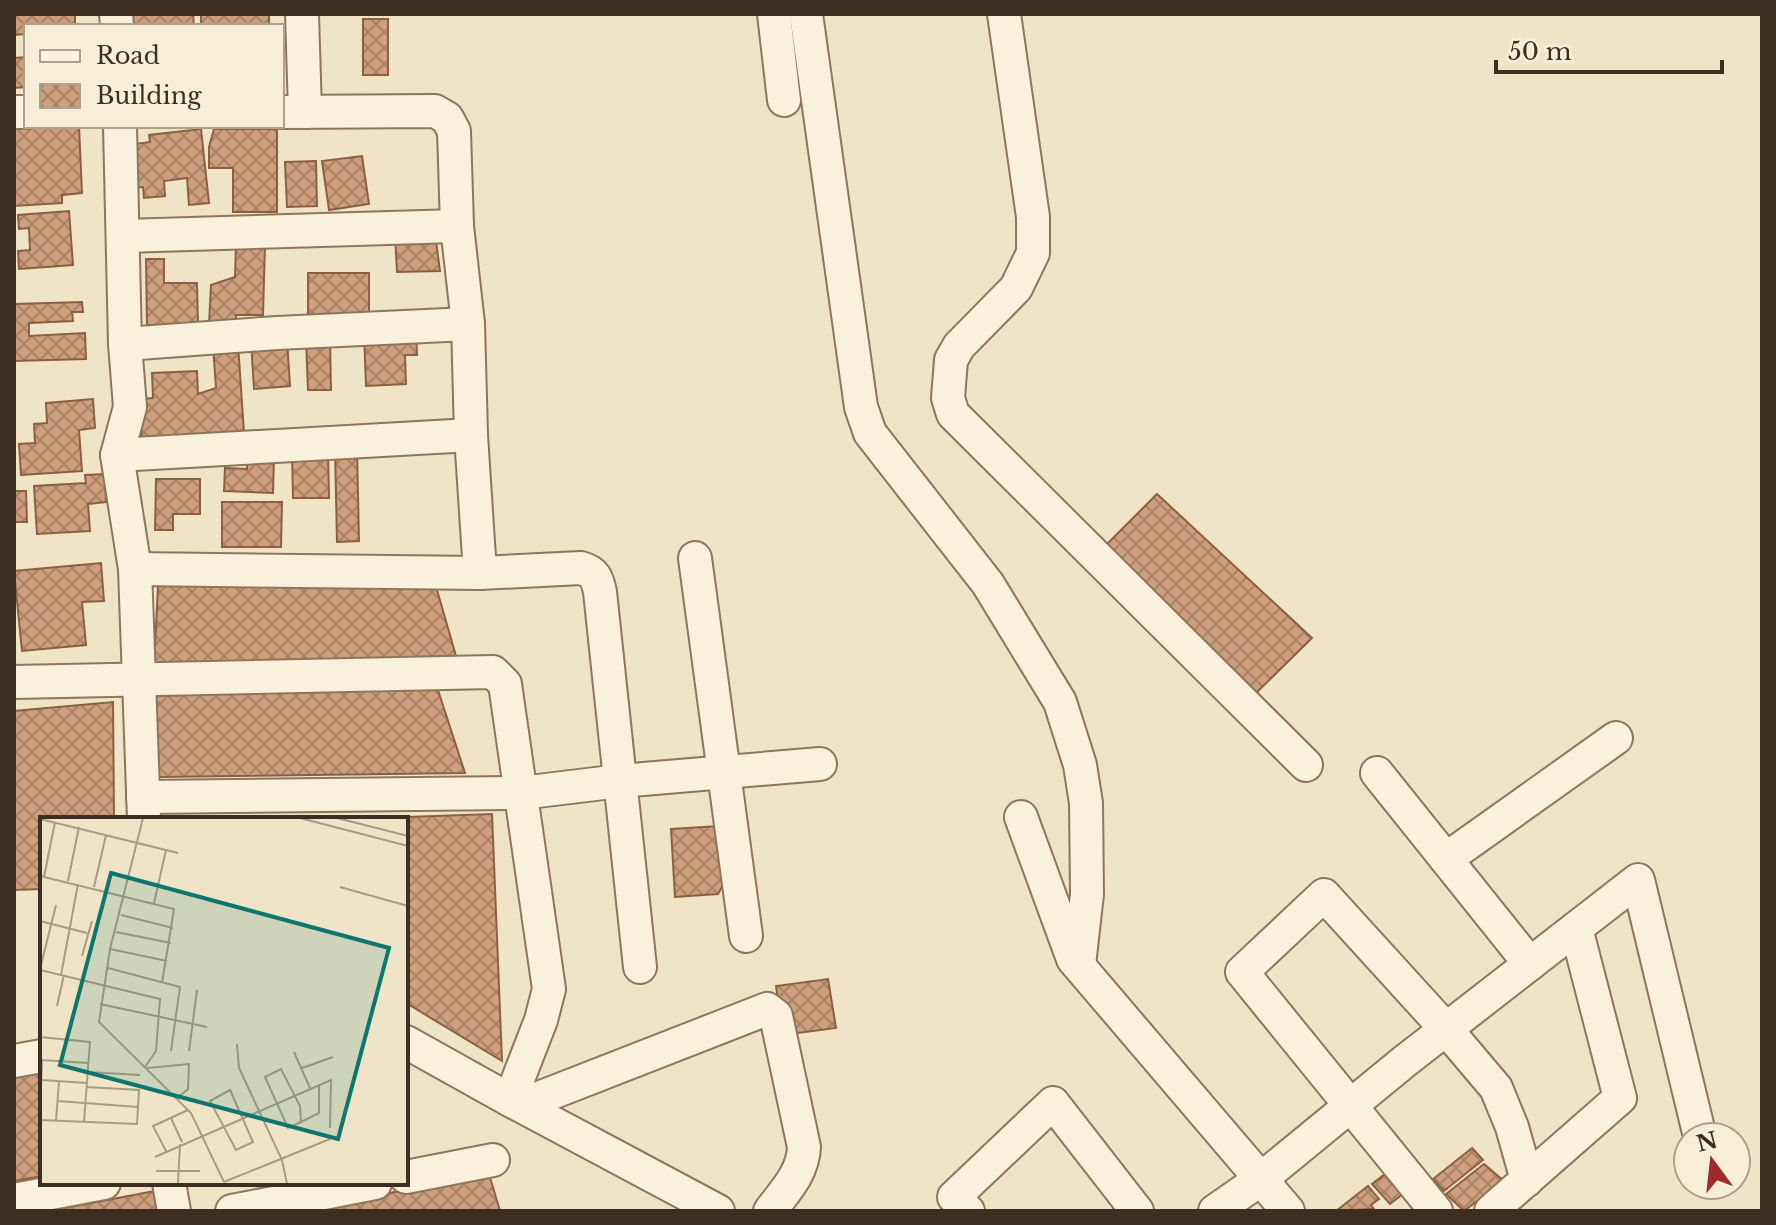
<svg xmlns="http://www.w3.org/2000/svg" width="1776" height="1225" font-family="'Libre Baskerville',serif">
	<defs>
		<pattern id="building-cross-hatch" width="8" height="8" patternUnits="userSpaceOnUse" patternTransform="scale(2)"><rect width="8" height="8" fill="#cf9f7d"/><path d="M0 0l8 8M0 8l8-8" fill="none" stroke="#a98266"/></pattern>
	</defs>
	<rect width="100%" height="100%" fill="#f0e4c8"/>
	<g fill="url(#building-cross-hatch)" stroke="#8d5f41" stroke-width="2">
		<path d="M14 14H75V26H26V34L14 35Z"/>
		<path d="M125 14H193L194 26H126Z"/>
		<rect x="201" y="14" width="68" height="12"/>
		<rect x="363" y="19" width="25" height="56"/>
		<path d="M26 57V87L14 88V58Z"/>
		<path d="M79 126 82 193 62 195V203L14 206V128Z"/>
		<path d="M201 129 209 203 189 205 187 178 164 181 165 196 144 198 143 187 132 188 129 170 138 169 136 154 129 145 150 142 149 135Z"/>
		<path d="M214 129H277V212H233V168H209V147Z"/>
		<path d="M362 156 369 204 329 210 322 161Z"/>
		<path d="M316 161 317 206 287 207 285 162Z"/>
		<path d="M69 211 73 265 19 269 18 251 30 250 29 228 19 229 18 215Z"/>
		<path d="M435 233 440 271 397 272 395 234Z"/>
		<path d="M236 244 265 245 263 315H236V324H209L211 285 235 277Z"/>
		<path d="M146 259H164V283H197L198 325 147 326Z"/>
		<path d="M308 273H369V319L308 321Z"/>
		<path d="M82 302 83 312H72L73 321 29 323V336L85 333 86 359 14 361V304Z"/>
		<path d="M416 330 417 355H405L406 384 366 386 364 333Z"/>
		<path d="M287 339 290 386 254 389 251 341Z"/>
		<path d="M330 339 331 390H308L306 340Z"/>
		<path d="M238 344 244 433 142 440 140 399 153 398 152 373 197 371 198 394 216 388 213 346Z"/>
		<path d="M93 399 95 428 79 430 82 471 21 475 19 444 35 443 34 424 47 423 46 403Z"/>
		<path d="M357 448 359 541 337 542 335 449Z"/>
		<path d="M292 452H328L329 498H293Z"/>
		<path d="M247 455 274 456 273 493 224 491 225 468 247 469Z"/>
		<path d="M105 474 106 502 88 504 90 531 37 534 34 486 86 483 85 475Z"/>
		<path d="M156 479H200V514H173V530H155Z"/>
		<path d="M14 491H26L27 522H14Z"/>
		<path d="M1157 494 1312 638 1255 694 1105 546Z"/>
		<path d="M222 502H282L281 547H222Z"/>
		<path d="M101 563 104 601 82 602 86 645 22 651 14 571Z"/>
		<path d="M435 583 456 656 154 667 158 586Z"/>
		<path d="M436 684 465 773 159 777 156 696Z"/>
		<path d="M113 702 114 819H42V889L14 890V711Z"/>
		<path d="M492 814 502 1061 406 1003V819H348Z"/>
		<path d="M720 826 723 885 718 894 675 897 671 829Z"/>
		<path d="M828 979 836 1028 783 1035 776 986Z"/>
		<path d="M42 1070V1176L14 1181V1075Z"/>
		<path d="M1472 1148 1483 1160 1444 1191 1433 1179Z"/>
		<path d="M1484 1164 1504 1181 1464 1211 1446 1194Z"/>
		<path d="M1393 1168 1407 1191 1390 1204 1372 1184Z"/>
		<path d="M489 1174 500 1211H295Z"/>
		<path d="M1368 1186 1379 1199 1371 1205 1374 1209 1336 1211Z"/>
		<path d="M155 1191 158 1211H49Z"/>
	</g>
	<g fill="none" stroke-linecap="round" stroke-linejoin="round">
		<defs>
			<g id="minor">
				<path d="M116 14 117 26"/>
				<path d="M302 14 305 112"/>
				<path d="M774 14 784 100"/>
				<path d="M806 14 861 407 870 433 988 584 1060 702 1080 765 1086 803 1087 894 1079 965"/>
				<path d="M1004 14 1033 217V253L1016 288 959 346 951 360 948 398 953 414 1306 765"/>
				<path d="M14 112H26"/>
				<path d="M282 112 435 111 447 118 454 131 457 226 468 324 471 435 480 573"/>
				<path d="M120 126 125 344 130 407 117 455 135 569 144 819"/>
				<path d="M124 236 457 226"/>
				<path d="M125 344 277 333 468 324"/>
				<path d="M117 455 471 435"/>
				<path d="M695 558 746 936"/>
				<path d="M135 569 480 573 581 568C595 572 597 578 600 592L640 967"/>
				<path d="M14 682 493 672 505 684 549 989 541 1020 510 1100"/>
				<path d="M1377 773 1530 964"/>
				<path d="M143 797 521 793 620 781 820 764"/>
				<path d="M1021 817 1073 959 1288 1211"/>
				<path d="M1446 859 1616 738"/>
				<path d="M406 1042 510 1100 718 1211"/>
				<path d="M14 1061 42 1056"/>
				<path d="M521 1105 767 1009 776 1016 804 1147C803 1173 785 1191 770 1211"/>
				<path d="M406 1177 493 1160"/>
				<path d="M169 1183 174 1211"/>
				<path d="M14 1200 104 1183"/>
				<path d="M232 1211 375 1183"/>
				<path d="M968 1211 954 1197 1053 1103 1137 1211"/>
				<path d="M1215 1211 1261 1179 1405 1061 1638 880 1700 1137"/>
				<path d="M1436 1211 1242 972 1324 895 1446 1029 1496 1088 1512 1127 1527 1180"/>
				<path d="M1491 1211 1620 1098 1576 928"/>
			</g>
		</defs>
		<use href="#minor" stroke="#8d765c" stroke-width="36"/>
		<use href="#minor" stroke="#faf1dc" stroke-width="32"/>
	</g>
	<g transform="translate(40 817)">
		<rect width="368" height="368" fill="#f0e4c8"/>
		<path fill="none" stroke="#a89b85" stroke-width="2" d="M103 1 70 132 59 205 151 296 184 365 290 322M260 1 368 29M297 1 368 19M0 2 138 36M0 59 134 92 122 166M4 60 15 5M28 64 39 10M54 70 66 18M300 70 368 89M114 86 126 33M81 98 133 111M0 104 47 116M76 115 131 126M70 132 127 144M42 139 52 104M68 151 140 170 131 234M0 152 16 88M0 153 120 182 116 234 105 250M21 158 38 67M60 187 167 210M17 189 24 158M0 220 50 225 44 305M197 227 199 251 242 343 247 367M149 234 157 173M254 235 270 271M1 243 48 246M107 251 149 247 148 272 137 281M262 251 293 240M47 255 100 258M1 263 47 266M190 273 213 325 196 333 170 284ZM18 284 98 290M0 293 2 243M131 301 142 325M0 303 97 307 99 273 46 270M16 304 19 264M261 305 260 289 241 252 225 260 248 311 261 305 279 296V268M126 334 113 309 148 293M115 340 291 263 290 311M116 354H160M138 367 140 327"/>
		<path fill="#0f766e" fill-opacity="0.15" stroke="#0f766e" stroke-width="4" d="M71 56 349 131 298 322 20 248Z"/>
		<rect width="368" height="368" fill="none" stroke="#3d2e20" stroke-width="4"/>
	</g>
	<rect width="1776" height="1225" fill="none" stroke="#3d2e20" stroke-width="32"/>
	<rect x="24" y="24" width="260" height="104" fill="#f7eed8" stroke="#ada18e" stroke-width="2"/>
	<rect x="40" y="50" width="40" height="12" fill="#faf1dc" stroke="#ada18e" stroke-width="2"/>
	<text x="96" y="64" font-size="24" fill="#3d2e20">Road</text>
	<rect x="40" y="84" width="40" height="24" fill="url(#building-cross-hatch)" stroke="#ada18e" stroke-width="2"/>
	<text x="96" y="104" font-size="24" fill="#3d2e20">Building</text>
	<g transform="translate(1712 1161) rotate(345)"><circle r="38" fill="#f7eed8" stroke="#ada18e" stroke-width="2"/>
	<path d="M0-6L14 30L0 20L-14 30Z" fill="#9e2a2b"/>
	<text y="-12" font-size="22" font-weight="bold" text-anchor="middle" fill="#3d2e20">N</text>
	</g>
	<path d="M1496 60v12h226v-12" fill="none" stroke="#3d2e20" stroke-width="4"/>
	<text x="1508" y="60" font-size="24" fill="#3d2e20" stroke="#f7eed8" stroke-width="6" paint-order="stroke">50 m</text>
</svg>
